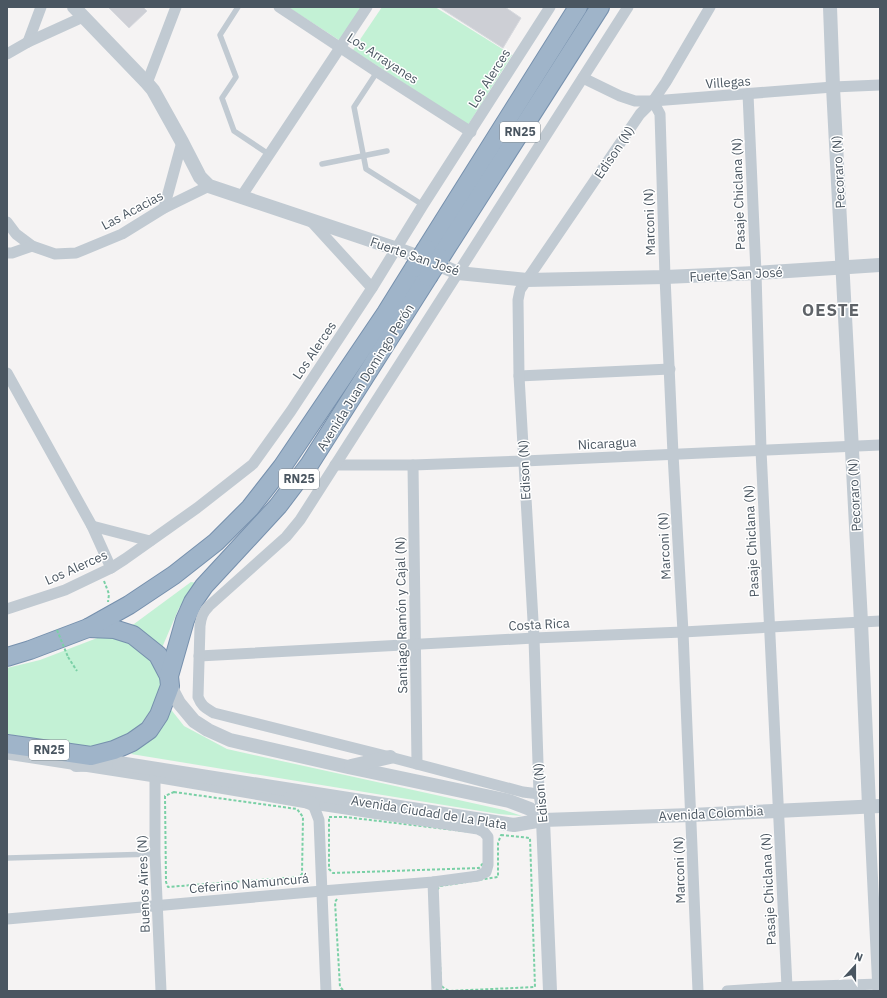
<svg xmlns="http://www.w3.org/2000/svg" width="887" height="998" font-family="'IBM Plex Sans',sans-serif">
	<rect width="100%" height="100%" fill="#f5f3f3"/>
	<g fill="#c3f1d5">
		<path d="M288 7H364L342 42Z"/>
		<path d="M382 7H435L512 55 468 125 353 50Z"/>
		<path d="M191 582 198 583 179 608 161 650 153 639 131 625 134 624Z"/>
		<path d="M105 635 119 638 140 650 155 666 162 680 163 687 154 706 141 724 127 736 98 749 7 734V668L40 660Z"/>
		<path d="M169 707 184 726 227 749 504 810 522 816 499 814 131 754 143 745 158 729Z"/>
	</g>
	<g fill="#cdcfd5" stroke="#d7d9de">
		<path d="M108 7H143L147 11 129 28Z"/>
		<path d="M439 7H505L521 18 503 48Z"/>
	</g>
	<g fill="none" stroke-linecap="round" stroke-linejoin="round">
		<defs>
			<g id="trunk">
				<path d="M426 249 578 7"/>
				<path d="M440 258 600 7"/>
				<path d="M88 628 114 629 133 635 158 655 169 676"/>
				<path d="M7 657 30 650 88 628 129 605 174 575 216 542 250 508 282 467 386 313 414 268"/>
				<path d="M7 744 91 756 114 750 132 742 149 730 159 715 170 686 169 676 185 620 193 602 204 586 278 506 309 465 428 277"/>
			</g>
		</defs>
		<use href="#trunk" stroke="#7690ad" stroke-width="20"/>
		<g stroke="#7ad0a6" stroke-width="2" stroke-dasharray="3 2" stroke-linecap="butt">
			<path d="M104 581 109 594 108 602"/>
			<path d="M68 657 77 671"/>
			<path d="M174 792 297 809 303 817 302 874 298 877 168 887 166 882 165 796Z"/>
			<path d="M329 817H345L480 833 485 839V861L479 868 333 873 329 869Z"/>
			<path d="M501 835 530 838 535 987 449 991 441 986 437 890 440 886 498 877V843Z"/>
			<path d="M337 899 335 902 340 987 344 991"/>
			<path d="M394 991H427"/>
		</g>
		<g stroke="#c1cad2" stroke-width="5.5">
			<path d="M238 7 220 35 236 77 222 98 234 131 270 155"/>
			<path d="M377 72 354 107 366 169 423 205"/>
			<path d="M322 164 387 151"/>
			<path d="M7 858 155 854"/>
		</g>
		<g stroke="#c1cad2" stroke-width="11">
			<path d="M279 7 377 72 471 132"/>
			<path d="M28 42 41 7"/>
			<path d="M7 54 28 42 83 17"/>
			<path d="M583 78 620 96 635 101H653L833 87 880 85"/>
			<path d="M147 83 176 7"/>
			<path d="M748 94 756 273 761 450 787 987"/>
			<path d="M653 101 660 114 665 277 673 454 683 632 698 991"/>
			<path d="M241 197 367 7"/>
			<path d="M164 208 182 142"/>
			<path d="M310 220 372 288"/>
			<path d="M7 222 16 234 32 246 55 254 76 253 122 234 164 208 209 186"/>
			<path d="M7 253H12L32 246"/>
			<path d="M7 373 92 526 111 568"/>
			<path d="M519 376 670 369"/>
			<path d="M335 465H413L524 461 880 445"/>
			<path d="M413 465 417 764"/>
			<path d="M92 526 150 541"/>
			<path d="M7 609 65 590 111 568 125 559 197 508 253 464 291 411 372 288 423 205 550 7"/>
			<path d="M199 656 534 638 683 632 880 621"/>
			<path d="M7 754 155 777 313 804 478 829 484 832 488 837V865L486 872 478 876 433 882 322 891 7 919"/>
			<path d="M155 777V854L161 991"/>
			<path d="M539 794 523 792 390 757 214 713C206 708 202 707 198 697L200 626C201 617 203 612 209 606L286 537 300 520 628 7"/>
			<path d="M313 804 319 820 326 991"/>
			<path d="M869 806 878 991"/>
			<path d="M543 820 539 794 534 638 519 376 518 300 520 290 640 114 653 101 666 82 710 7"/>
			<path d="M433 882 437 991"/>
			<path d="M727 991 787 987 880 984"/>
		</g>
		<g stroke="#c1cad2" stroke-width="14">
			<path d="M74 7 147 83 153 90 182 142 200 177 209 186 397 249 428 260 458 273 527 280 665 277 756 273 880 265"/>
			<path d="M830 7 833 87 861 622 869 806"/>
			<path d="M170 686 179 703 194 721 208 730 230 740 348 767 509 801 530 809 543 820"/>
			<path d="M91 756 119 763 514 825 543 820 691 815 880 806"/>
			<path d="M76 765 106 764"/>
			<path d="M351 766 390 757"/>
			<path d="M293 795 313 804"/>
			<path d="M543 820 550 991"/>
		</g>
		<use href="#trunk" stroke="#9fb4c9" stroke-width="18"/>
		<defs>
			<g id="trunk-bridge">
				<path d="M414 268 426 249"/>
				<path d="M428 277 440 258"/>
			</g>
		</defs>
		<use href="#trunk-bridge" stroke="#7690ad" stroke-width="20" stroke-linecap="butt"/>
		<path stroke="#7ad0a6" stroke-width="2" stroke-dasharray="3 2" stroke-linecap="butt" d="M57 630 68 657"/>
		<use href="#trunk-bridge" stroke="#9fb4c9" stroke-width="18"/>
	</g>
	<g text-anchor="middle" stroke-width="3" stroke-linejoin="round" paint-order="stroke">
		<g fill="#fff" stroke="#808990" stroke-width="1">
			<rect x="500" y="122" width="40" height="20" rx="3"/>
			<rect x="279" y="469" width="40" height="20" rx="3"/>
			<rect x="29" y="740" width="40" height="20" rx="3"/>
		</g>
		<g font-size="12" font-weight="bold" fill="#4a5661">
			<text x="520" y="136">RN25</text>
			<text x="299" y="483">RN25</text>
			<text x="49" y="754">RN25</text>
		</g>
		<g font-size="13" fill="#4a5661" stroke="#fff">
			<text transform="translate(383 58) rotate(33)" y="5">Los Arrayanes</text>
			<text transform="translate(489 78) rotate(-58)" y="5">Los Alerces</text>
			<text transform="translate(728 82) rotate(-4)" y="5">Villegas</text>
			<text transform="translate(614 152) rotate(-56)" y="5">Edison (N)</text>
			<text transform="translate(838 172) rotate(-93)" y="5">Pecoraro (N)</text>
			<text transform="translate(738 194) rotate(-92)" y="5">Pasaje Chiclana (N)</text>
			<text transform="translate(132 210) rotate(-28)" y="5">Las Acacias</text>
			<text transform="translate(649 222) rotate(-92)" y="5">Marconi (N)</text>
			<text transform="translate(415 256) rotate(19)" y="5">Fuerte San José</text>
			<text transform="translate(736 274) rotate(-3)" y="5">Fuerte San José</text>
			<text transform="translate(314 350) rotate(-56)" y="5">Los Alerces</text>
			<text transform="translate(365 377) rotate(-58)" y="5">Avenida Juan Domingo Perón</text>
			<text transform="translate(607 443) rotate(-3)" y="5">Nicaragua</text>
			<text transform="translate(524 470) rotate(-93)" y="5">Edison (N)</text>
			<text transform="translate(854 495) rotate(-93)" y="5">Pecoraro (N)</text>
			<text transform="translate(751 541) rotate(-93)" y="5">Pasaje Chiclana (N)</text>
			<text transform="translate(664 546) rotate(-93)" y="5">Marconi (N)</text>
			<text transform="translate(76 567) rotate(-24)" y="5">Los Alerces</text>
			<text transform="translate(401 615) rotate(-91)" y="5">Santiago Ramón y Cajal (N)</text>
			<text transform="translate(539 624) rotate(-3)" y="5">Costa Rica</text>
			<text transform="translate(540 793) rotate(-95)" y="5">Edison (N)</text>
			<text transform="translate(429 812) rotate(9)" y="5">Avenida Ciudad de La Plata</text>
			<text transform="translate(711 813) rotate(-3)" y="5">Avenida Colombia</text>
			<text transform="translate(679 870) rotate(-92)" y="5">Marconi (N)</text>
			<text transform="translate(249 883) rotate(-5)" y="5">Ceferino Namuncurá</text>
			<text transform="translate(143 884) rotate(-92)" y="5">Buenos Aires (N)</text>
			<text transform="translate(768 889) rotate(-93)" y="5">Pasaje Chiclana (N)</text>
		</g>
		<g font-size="17" font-weight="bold" letter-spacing="1" fill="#5f6368" stroke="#fff">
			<text x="831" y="316">OESTE</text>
		</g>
	</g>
	<rect width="887" height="998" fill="none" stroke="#4a5661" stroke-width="16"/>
	<g transform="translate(855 966) rotate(21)" stroke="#ffffff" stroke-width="3" paint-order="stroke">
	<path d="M0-3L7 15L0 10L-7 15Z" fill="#4a5661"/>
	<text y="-6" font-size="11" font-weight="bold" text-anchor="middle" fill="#4a5661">N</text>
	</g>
</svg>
